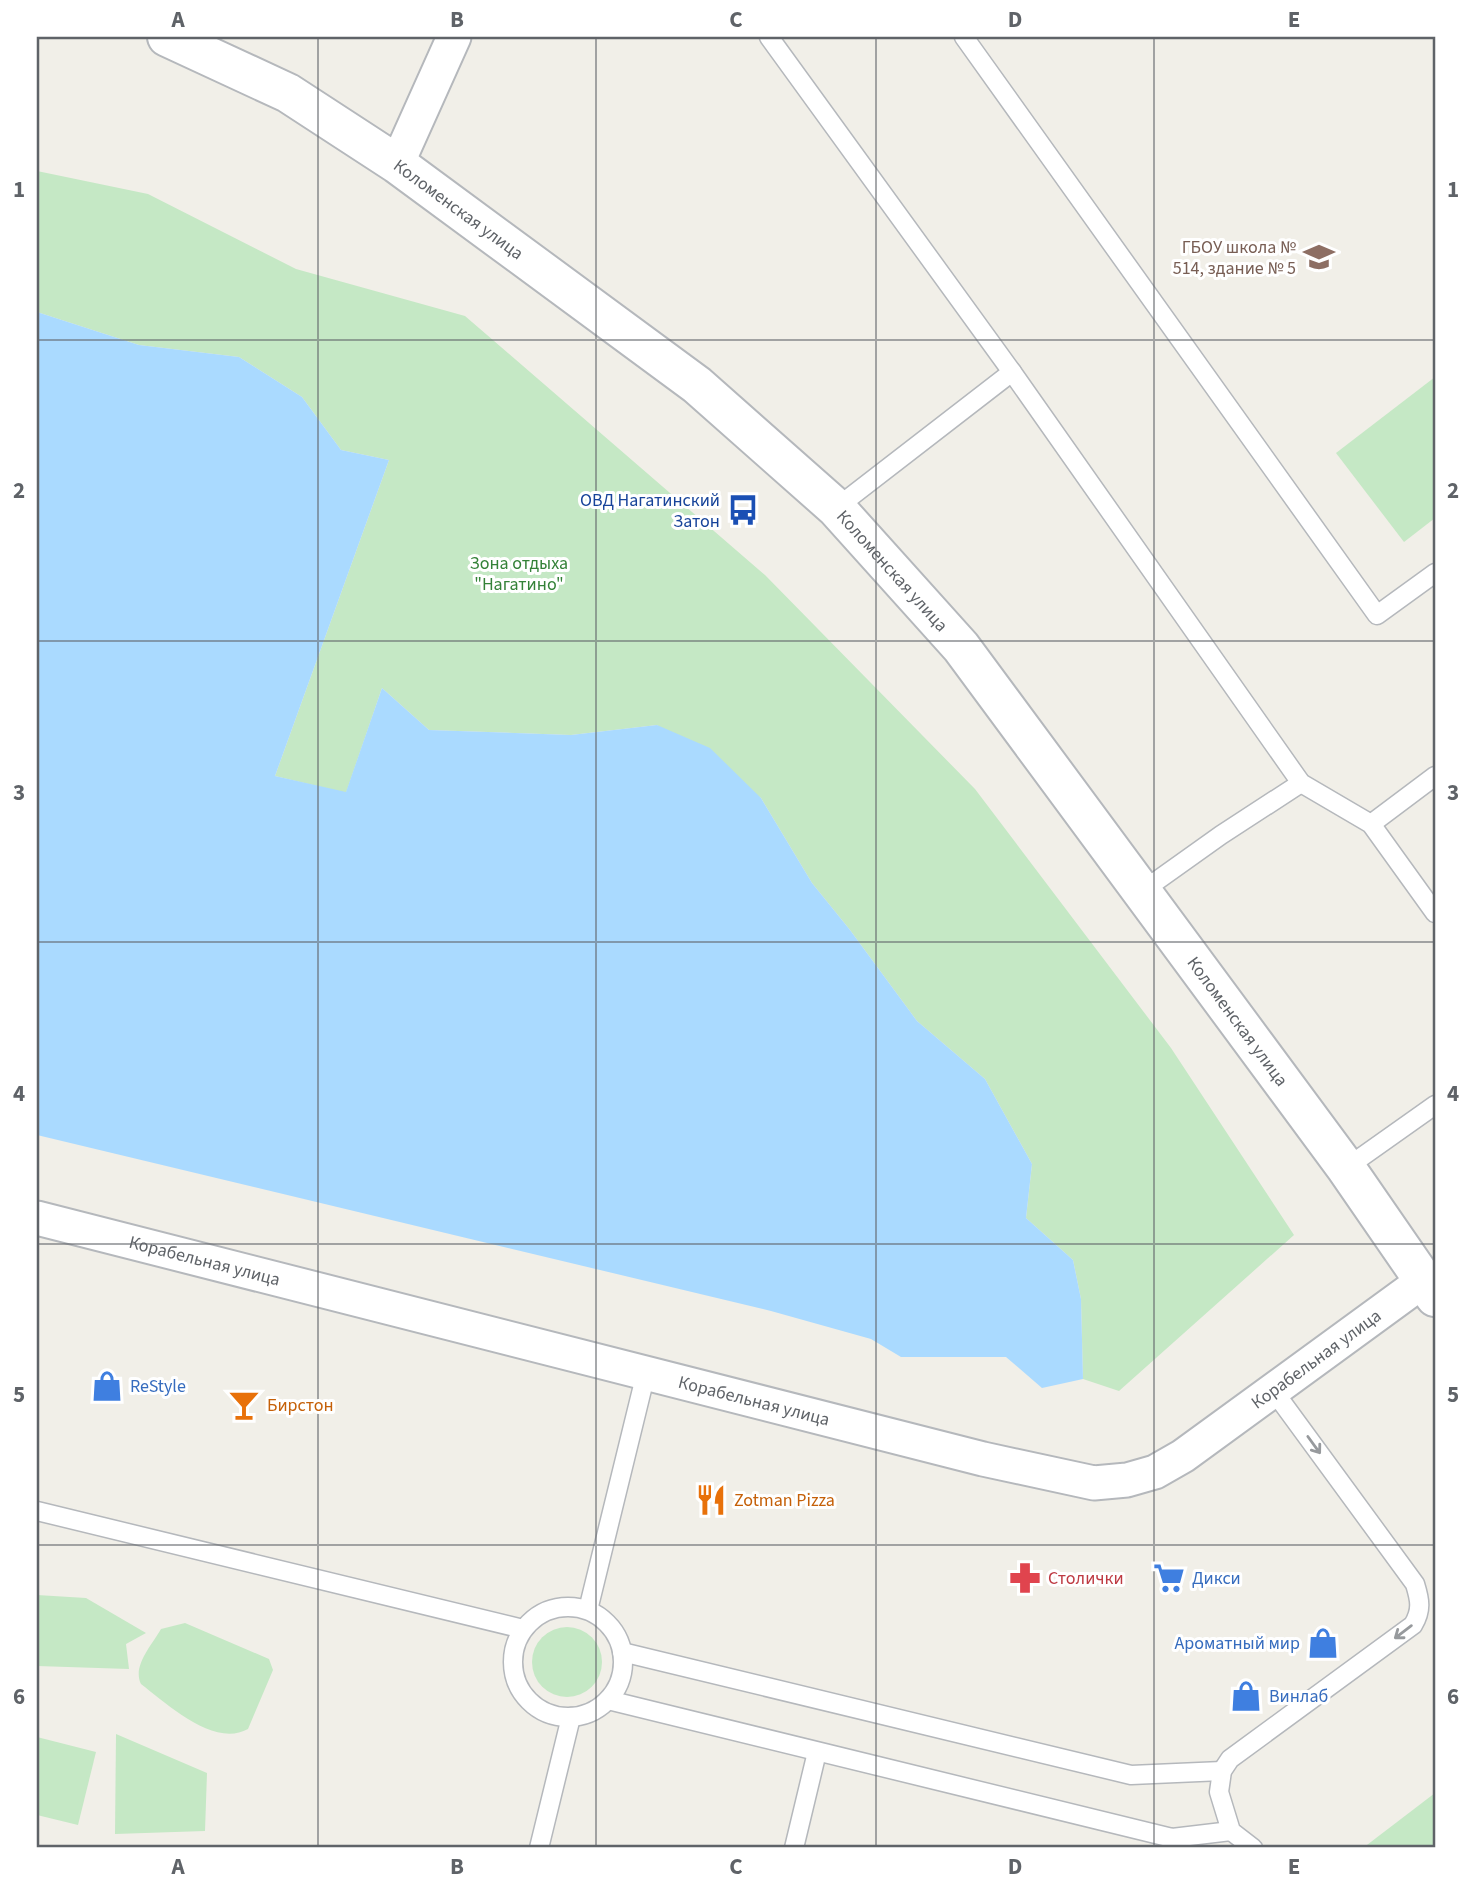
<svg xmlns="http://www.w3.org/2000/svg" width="1472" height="1885" font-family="'Source Sans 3',sans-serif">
	<rect width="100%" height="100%" fill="#f1efe8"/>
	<g fill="#c5e8c5">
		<path d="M37 171 148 194 296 269 465 316 765 575 975 789 1171 1048 1294 1235 1119 1391 1083 1379 1081 1299 1073 1260 1026 1218 1032 1164 985 1079 917 1021 850 930 812 883 761 798 657 725 571 735 429 730 382 688 346 793 275 776 389 460 341 450 302 397 239 357 139 345 37 312Z"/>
		<path d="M1435 377V518L1404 542 1336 453Z"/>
		<path d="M37 1595 86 1598 146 1633 126 1644 129 1669 37 1666Z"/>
		<path d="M185 1623 269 1659 273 1670 248 1729C214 1748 167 1704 141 1684 132 1666 152 1645 161 1629Z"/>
		<circle cx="567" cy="1662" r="35"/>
		<path d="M116 1734 207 1773 205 1831 115 1834Z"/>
		<path d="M37 1737 96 1752 78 1825 37 1815Z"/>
		<path d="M1435 1793V1848H1363Z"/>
	</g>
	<path fill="#aadaff" d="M37 312 139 345 239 357 302 397 341 450 389 460 275 776 346 792 382 688 429 730 571 735 657 725 710 748 761 798 812 883 850 930 917 1021 985 1079 1032 1164 1026 1218 1073 1260 1081 1299 1083 1379 1042 1388 1006 1357H901L871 1339 771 1311 37 1135Z"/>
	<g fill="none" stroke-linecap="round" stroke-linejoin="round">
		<defs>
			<g id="service">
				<path d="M769 37 1012 372 1301 783 1371 824 1435 913"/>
				<path d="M964 37 1377 615 1435 573"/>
				<path d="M836 508 1012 372"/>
				<path d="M1371 824 1435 776"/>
				<path d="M1141 892 1221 835 1301 783"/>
				<path d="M1346 1168 1435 1105"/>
				<path d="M37 1511 523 1629"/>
				<circle cx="568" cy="1662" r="55"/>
				<path d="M588 1610 646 1373"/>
				<path d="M622 1652 1131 1775 1222 1771"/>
				<path d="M608 1700 1172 1838 1231 1831"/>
				<path d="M539 1848 571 1717"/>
				<path d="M794 1848 817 1752"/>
				<path d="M1253 1848 1231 1831 1219 1792 1222 1771 1230 1759 1413 1625C1422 1610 1420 1600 1415 1584L1273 1390"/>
			</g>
			<g id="minor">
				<path d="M397 164 454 37"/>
				<path id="s1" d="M37 1218 983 1459 1094 1483 1127 1480 1155 1472 1183 1456 1423 1281"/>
			</g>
			<g id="tertiary">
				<path id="s2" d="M167 37 288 93 397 164 697 385 836 508 961 647 1346 1168 1435 1297"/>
			</g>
		</defs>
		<use href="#service" stroke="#b5b8bc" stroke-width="21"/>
		<use href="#minor" stroke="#b5b8bc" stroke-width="37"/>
		<use href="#tertiary" stroke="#b5b8bc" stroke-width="42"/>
		<use href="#service" stroke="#fff" stroke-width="18"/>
		<use href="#minor" stroke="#fff" stroke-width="33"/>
		<use href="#tertiary" stroke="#fff" stroke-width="38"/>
	</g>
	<defs><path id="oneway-shaft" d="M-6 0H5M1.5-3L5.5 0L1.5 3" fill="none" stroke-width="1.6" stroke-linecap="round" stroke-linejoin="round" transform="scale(1.75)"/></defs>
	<g stroke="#979a9d">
		<use href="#oneway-shaft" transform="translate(1314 1445) rotate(54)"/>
		<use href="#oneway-shaft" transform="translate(1403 1632) rotate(143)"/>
	</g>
	<path fill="none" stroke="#5f6368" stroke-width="2" stroke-opacity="0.55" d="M318 37V1848M596 37V1848M876 37V1848M1154 37V1848M37 340H1435M37 641H1435M37 942H1435M37 1244H1435M37 1545H1435"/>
	<defs>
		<symbol id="school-bare" viewBox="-9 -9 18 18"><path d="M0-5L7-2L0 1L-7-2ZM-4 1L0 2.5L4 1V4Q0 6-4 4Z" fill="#8d6e63" stroke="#fff" stroke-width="2.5" paint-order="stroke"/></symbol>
		<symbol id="bus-bare" viewBox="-9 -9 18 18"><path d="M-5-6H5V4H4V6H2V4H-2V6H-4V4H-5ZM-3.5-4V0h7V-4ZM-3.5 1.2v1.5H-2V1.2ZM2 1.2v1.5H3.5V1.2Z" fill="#1a4fb4" stroke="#fff" stroke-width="2.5" paint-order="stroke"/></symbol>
		<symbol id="shop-bare" viewBox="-9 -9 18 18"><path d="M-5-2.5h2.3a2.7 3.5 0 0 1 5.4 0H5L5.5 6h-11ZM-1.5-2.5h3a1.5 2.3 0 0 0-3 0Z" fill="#3f7fe0" stroke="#fff" stroke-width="2.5" paint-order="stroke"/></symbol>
		<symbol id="bar-bare" viewBox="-9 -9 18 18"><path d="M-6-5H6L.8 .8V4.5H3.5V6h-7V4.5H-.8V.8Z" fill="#e8710a" stroke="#fff" stroke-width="2.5" paint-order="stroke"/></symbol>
		<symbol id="restaurant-bare" viewBox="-9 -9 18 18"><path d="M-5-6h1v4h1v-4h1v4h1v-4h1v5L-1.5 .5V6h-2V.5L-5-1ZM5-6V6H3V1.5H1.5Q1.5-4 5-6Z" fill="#e8710a" stroke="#fff" stroke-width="2.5" paint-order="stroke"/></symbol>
		<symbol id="pharmacy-bare" viewBox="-9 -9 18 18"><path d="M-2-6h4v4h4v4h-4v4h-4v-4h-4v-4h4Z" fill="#e0444e" stroke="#fff" stroke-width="2.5" paint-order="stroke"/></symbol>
		<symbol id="supermarket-bare" viewBox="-9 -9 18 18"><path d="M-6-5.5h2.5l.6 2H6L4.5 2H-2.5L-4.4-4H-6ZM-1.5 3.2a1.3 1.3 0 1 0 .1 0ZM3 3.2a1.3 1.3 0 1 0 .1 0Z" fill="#3f7fe0" stroke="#fff" stroke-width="2.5" paint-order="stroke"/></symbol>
	</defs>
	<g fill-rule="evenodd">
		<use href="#school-bare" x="1297" y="235" width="44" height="44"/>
		<use href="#bus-bare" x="721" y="488" width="44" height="44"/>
		<use href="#shop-bare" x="85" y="1364" width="44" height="44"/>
		<use href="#bar-bare" x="222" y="1383" width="44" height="44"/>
		<use href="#restaurant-bare" x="689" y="1478" width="44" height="44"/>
		<use href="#pharmacy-bare" x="1003" y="1556" width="44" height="44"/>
		<use href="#supermarket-bare" x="1147" y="1556" width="44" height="44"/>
		<use href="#shop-bare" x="1301" y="1621" width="44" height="44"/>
		<use href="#shop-bare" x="1224" y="1674" width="44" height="44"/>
	</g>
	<g text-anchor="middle" stroke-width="6" stroke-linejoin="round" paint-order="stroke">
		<g font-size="18" fill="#5f6368" stroke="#fff">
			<text dy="6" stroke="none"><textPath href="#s2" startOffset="340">Коломенская улица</textPath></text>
			<text dy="6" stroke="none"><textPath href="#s2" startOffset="906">Коломенская улица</textPath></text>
			<text dy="6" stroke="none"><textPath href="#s2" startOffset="1474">Коломенская улица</textPath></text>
			<text dy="6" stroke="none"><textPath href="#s1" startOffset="173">Корабельная улица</textPath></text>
			<text dy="6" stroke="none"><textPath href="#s1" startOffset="1349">Корабельная улица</textPath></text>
			<text dy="6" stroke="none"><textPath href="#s1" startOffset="740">Корабельная улица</textPath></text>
		</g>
		<g font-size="18" fill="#785e54" stroke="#fff" text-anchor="end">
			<text x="1296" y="253">ГБОУ школа №<tspan x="1296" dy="21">514, здание № 5</tspan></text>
		</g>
		<g font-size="18" fill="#164399" stroke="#fff" text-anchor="end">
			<text x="720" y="506">ОВД Нагатинский<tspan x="720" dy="21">Затон</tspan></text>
		</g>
		<g font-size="18" fill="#348238" stroke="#fff">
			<text x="519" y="569">Зона отдыха<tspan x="519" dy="21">"Нагатино"</tspan></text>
		</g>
		<g font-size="18" fill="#366cbe" stroke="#fff" text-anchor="start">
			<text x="130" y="1392">ReStyle</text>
			<text x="1192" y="1584">Дикси</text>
			<text x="1300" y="1649" text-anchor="end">Ароматный мир</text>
			<text x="1269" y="1702">Винлаб</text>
		</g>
		<g font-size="18" fill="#c56008" stroke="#fff" text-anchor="start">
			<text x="267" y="1411">Бирстон</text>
			<text x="734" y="1506">Zotman Pizza</text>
		</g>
		<g font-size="18" fill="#be3a42" stroke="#fff" text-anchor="start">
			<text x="1048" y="1584">Столички</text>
		</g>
	</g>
	<rect width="1472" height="1885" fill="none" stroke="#ffffff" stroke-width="77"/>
	<rect x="38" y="38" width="1396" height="1808" fill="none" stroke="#5f6368" stroke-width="2.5"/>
	<g font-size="23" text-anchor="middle" font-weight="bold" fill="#5f6368">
		<text x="178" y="27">A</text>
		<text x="457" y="27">B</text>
		<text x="736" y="27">C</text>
		<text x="1015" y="27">D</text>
		<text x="1294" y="27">E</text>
		<text x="19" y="197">1</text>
		<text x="1453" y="197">1</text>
		<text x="19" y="498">2</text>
		<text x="1453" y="498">2</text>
		<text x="19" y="800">3</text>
		<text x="1453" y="800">3</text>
		<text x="19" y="1101">4</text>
		<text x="1453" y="1101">4</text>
		<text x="19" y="1402">5</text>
		<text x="1453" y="1402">5</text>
		<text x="19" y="1704">6</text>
		<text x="1453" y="1704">6</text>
		<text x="178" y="1874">A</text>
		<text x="457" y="1874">B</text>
		<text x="736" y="1874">C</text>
		<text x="1015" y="1874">D</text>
		<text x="1294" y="1874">E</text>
	</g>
</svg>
